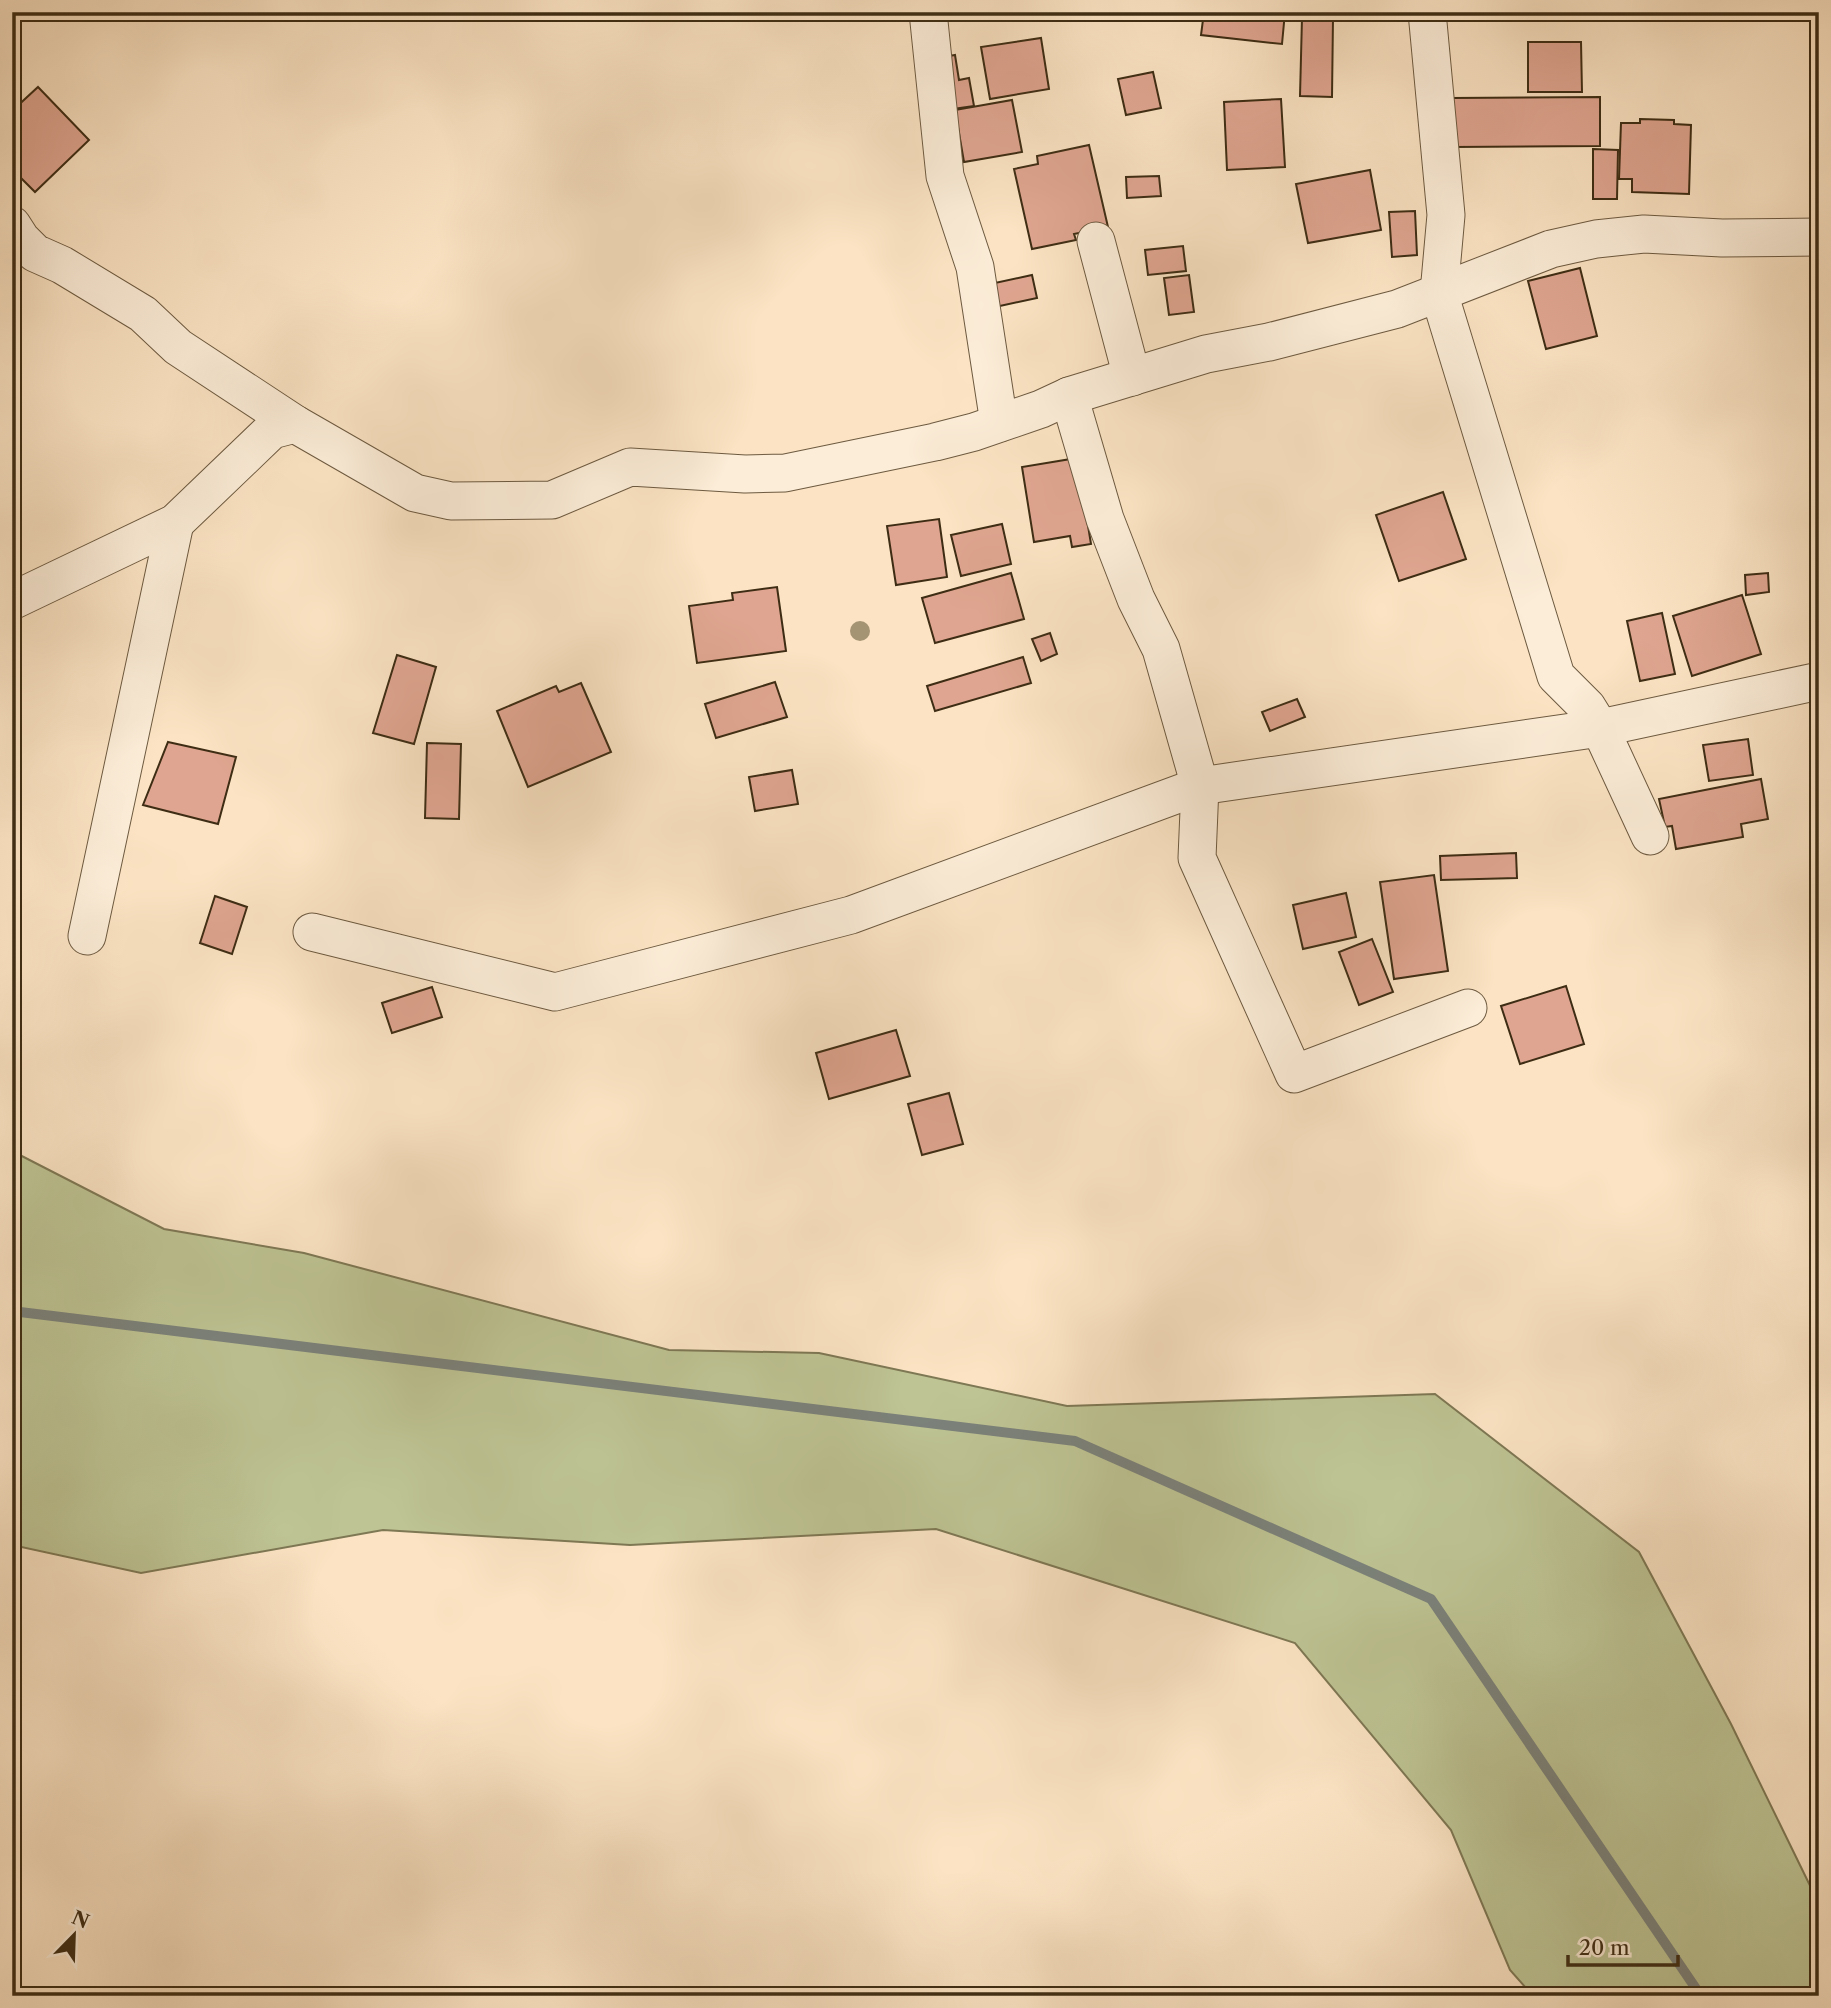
<svg xmlns="http://www.w3.org/2000/svg" width="1831" height="2008" font-family="'Libre Caslon Text',serif">
	<rect width="100%" height="100%" fill="#fbe3c3"/>
	<filter id="stains"><feTurbulence type="fractalNoise" baseFrequency=".00286" numOctaves="4"/><feColorMatrix values="0 0 0 0 .2 0 0 0 0 .09 0 0 0 0 .02 0 0 0 .5 -.17"/></filter>
	<radialGradient id="worn" r=".72"><stop offset=".6" stop-color="#630" stop-opacity="0"/><stop offset="1" stop-color="#630" stop-opacity=".3"/></radialGradient>
	<path fill="#bec494" stroke="#7e7854" stroke-width="2" d="M12 1151 164 1229 304 1253 669 1350 819 1353 1067 1406 1435 1394 1639 1552 1731 1724 1819 1904V1996H1533L1510 1970 1451 1830 1295 1643 936 1529 630 1545 383 1530 141 1573 12 1545Z"/>
	<g fill="none" stroke-linecap="round" stroke-linejoin="round">
		<path stroke="#7b827b" stroke-width="10" d="M12 1309 20 1312 1075 1441 1431 1599 1701 1996"/>
	</g>
	<g fill="#dfa590" stroke="#3e2d14" stroke-width="2">
		<path d="M1204 12H1285L1282 44 1201 35Z"/>
		<path d="M1302 18H1333L1332 97 1300 96Z"/>
		<path d="M1041 38 1049 89 990 99 981 47Z"/>
		<path d="M1528 42H1581L1582 92H1528Z"/>
		<path d="M955 55 959 80 969 78 974 106 946 110 938 58Z"/>
		<path d="M1153 72 1161 108 1126 115 1118 79Z"/>
		<path d="M38 87 89 140 35 192 12 169V111Z"/>
		<path d="M1600 97V146L1453 147 1452 98Z"/>
		<path d="M1281 99 1285 167 1227 170 1224 102Z"/>
		<path d="M1012 100 1022 152 964 162 955 110Z"/>
		<path d="M1640 119 1674 120V124L1691 125 1689 194 1632 192V179H1619L1621 123H1640Z"/>
		<path d="M1089 145 1108 227 1074 234 1076 240 1032 249 1014 169 1038 164 1037 156Z"/>
		<path d="M1593 149 1618 150 1617 199H1593Z"/>
		<path d="M1370 170 1381 230 1308 243 1296 184Z"/>
		<path d="M1159 176 1161 196 1127 198 1126 177Z"/>
		<path d="M1415 211 1417 255 1392 257 1389 212Z"/>
		<path d="M1183 246 1186 271 1148 275 1145 250Z"/>
		<path d="M1580 268 1597 336 1546 349 1528 281Z"/>
		<path d="M1032 275 1037 298 986 309 981 286Z"/>
		<path d="M1189 275 1194 312 1169 315 1164 278Z"/>
		<path d="M1077 458 1091 544 1072 547 1070 536 1034 542 1022 467Z"/>
		<path d="M1443 492 1466 559 1399 581 1376 515Z"/>
		<path d="M939 519 947 577 896 585 887 526Z"/>
		<path d="M1002 524 1011 564 961 576 951 535Z"/>
		<path d="M1011 573 1024 619 935 643 922 598Z"/>
		<path d="M1768 573 1769 592 1746 595 1745 575Z"/>
		<path d="M777 587 786 651 697 663 689 606 733 600 732 593Z"/>
		<path d="M1742 595 1761 654 1692 676 1673 616Z"/>
		<path d="M1662 613 1675 674 1640 681 1627 621Z"/>
		<path d="M1050 633 1057 654 1041 661 1032 639Z"/>
		<path d="M397 655 436 667 414 744 373 733Z"/>
		<path d="M1023 657 1031 683 935 711 927 686Z"/>
		<path d="M775 682 787 717 716 738 705 704Z"/>
		<path d="M581 683 611 752 528 787 497 711 556 686 559 692Z"/>
		<path d="M1297 699 1305 717 1270 731 1262 712Z"/>
		<path d="M1748 739 1753 775 1709 781 1703 745Z"/>
		<path d="M168 742 236 757 218 824 143 805Z"/>
		<path d="M427 743 461 744 459 819 425 818Z"/>
		<path d="M792 770 798 804 755 811 749 777Z"/>
		<path d="M1761 779 1768 819 1741 824 1743 837 1676 849 1672 826 1665 827 1659 799Z"/>
		<path d="M1516 853 1517 878 1441 880 1440 856Z"/>
		<path d="M1434 875 1448 971 1394 979 1380 882Z"/>
		<path d="M1346 893 1356 937 1303 949 1293 905Z"/>
		<path d="M215 896 247 907 232 954 200 943Z"/>
		<path d="M1372 939 1393 992 1359 1005 1339 952Z"/>
		<path d="M1566 986 1584 1044 1520 1064 1501 1006Z"/>
		<path d="M432 987 442 1017 392 1033 382 1003Z"/>
		<path d="M896 1030 910 1076 829 1099 816 1053Z"/>
		<path d="M949 1093 963 1144 922 1155 908 1104Z"/>
	</g>
	<g fill="none" stroke-linecap="round" stroke-linejoin="round">
		<defs>
			<g id="street">
				<path d="M928 12 945 176 975 267 999 423"/>
				<path d="M1427 12 1446 215 1439 293 1556 676 1587 707 1600 728 1650 836"/>
				<path d="M12 225 21 239 35 253 62 265 143 314 178 347 295 424 415 493 451 501 552 500 630 467 745 474 785 473 935 442 974 432 1041 409 1069 396 1206 354 1269 342 1397 309 1551 249 1596 239 1644 234 1722 238 1819 237"/>
				<path d="M1096 241 1132 377"/>
				<path d="M1069 396 1105 519 1136 599 1161 649 1200 786 1197 858 1294 1074 1468 1008"/>
				<path d="M12 601 175 523 272 430 295 424"/>
				<path d="M312 932 555 992 851 915 1200 786 1600 728 1819 681"/>
				<path d="M87 936 175 523"/>
			</g>
		</defs>
		<use href="#street" stroke="#6d5a40" stroke-width="39"/>
		<use href="#street" stroke="#fcedd8" stroke-width="37"/>
	</g>
	<circle fill="#a59474" cx="860" cy="631" r="10"/>
	<rect width="1831" height="2008" fill="none" stroke="#fbe3c3" stroke-width="42"/>
	<rect x="14" y="14" width="1803" height="1980" fill="none" stroke="#3e2d14" stroke-width="3.5"/>
	<rect x="21" y="21" width="1789" height="1966" fill="none" stroke="#3e2d14" stroke-width="2"/>
	<g transform="translate(74 1935) rotate(23)" stroke="#fcedd8" stroke-width="5" paint-order="stroke">
	<path d="M0-5L12 26L0 18L-12 26Z" fill="#3e2d14"/>
	<text y="-10" font-size="19" font-weight="bold" text-anchor="middle" fill="#3e2d14">N</text>
	</g>
	<path d="M1568 1955v10h110v-10" fill="none" stroke="#3e2d14" stroke-width="3.5"/>
	<text x="1579" y="1955" font-size="21" fill="#3e2d14" stroke="#fcedd8" stroke-width="5" paint-order="stroke">20 m</text>
	<rect width="100%" height="100%" filter="url(#stains)"/>
	<rect width="100%" height="100%" fill="url(#worn)"/>
</svg>
